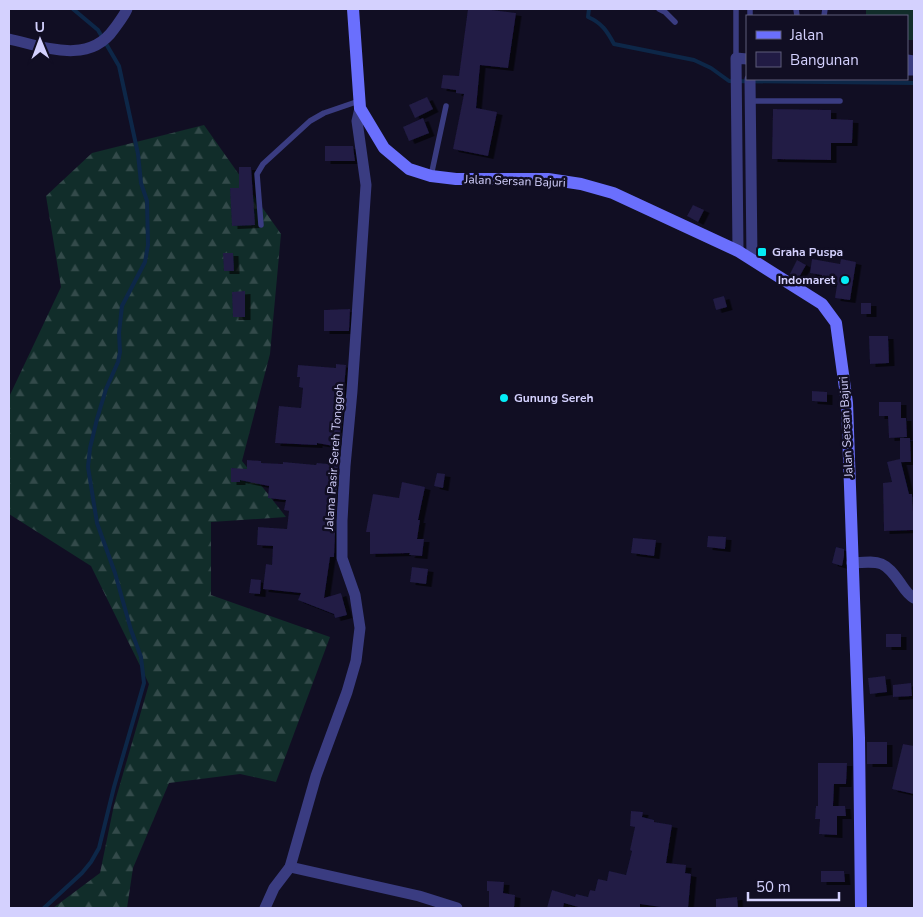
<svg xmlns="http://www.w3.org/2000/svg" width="923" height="917" font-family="'Nunito Sans',sans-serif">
	<defs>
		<pattern id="forest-firs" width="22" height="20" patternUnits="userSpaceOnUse" patternTransform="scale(1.25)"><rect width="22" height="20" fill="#112d2a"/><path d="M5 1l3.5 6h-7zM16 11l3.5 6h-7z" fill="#334a4a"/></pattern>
		<filter id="shadow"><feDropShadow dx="5.5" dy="3" stdDeviation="0" flood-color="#0009"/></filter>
	</defs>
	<rect width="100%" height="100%" fill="#110e23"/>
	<path fill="url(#forest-firs)" d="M204 125 281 234 270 354 242 461 286 517 211 522V595L330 637 276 782 240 774 169 783 133 868 127 908H53L100 873 114 805 149 684 91 566 9 514V397L61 287 46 196 92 153Z"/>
	<path fill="#112d2a" d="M866 9H914V40H907V16H866Z"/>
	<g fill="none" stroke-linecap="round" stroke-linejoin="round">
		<g stroke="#0d2748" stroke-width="4">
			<path d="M589 9 588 17C602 23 607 31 614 44L694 60 711 68 729 81 914 83"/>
			<path d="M44 908 82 873 91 862 99 848 114 787 144 683 141 657 131 630 115 573 97 523 88 467 90 448 97 419 106 389 118 362 120 352 119 333 122 306 145 262 148 245 147 201 141 183 138 154 119 66 98 30 73 9"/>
		</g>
	</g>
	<g fill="#211b44" filter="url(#shadow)">
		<path d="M468 9H483L516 13 508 68 480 65 476 108 497 112 488 156 453 149 464 94 456 93V90L441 88 443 75 459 76Z"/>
		<path d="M427 97 433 109 415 118 409 105Z"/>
		<path d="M773 109 831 110V119L853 120 852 143H831V160L772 159Z"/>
		<path d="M423 118 429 133 409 141 403 127Z"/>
		<path d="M325 146H353L355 161H325Z"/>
		<path d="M239 167H251L255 225 232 226 230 188H239Z"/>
		<path d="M693 205 704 210 698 222 687 216Z"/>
		<path d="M223 253H233L234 271H224Z"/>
		<path d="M812 259 840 264 841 259 856 262 850 300 835 298 837 285 821 282 822 275 810 273Z"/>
		<path d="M797 260 806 265 798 279 790 274Z"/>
		<path d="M245 291V317H233L232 292Z"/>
		<path d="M724 296 727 307 716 310 713 299Z"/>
		<rect x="861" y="303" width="10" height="11"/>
		<path d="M350 309 349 331H324V310Z"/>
		<path d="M869 336H888L889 363 870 364Z"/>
		<path d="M336 364 346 365 339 447 317 443V445L275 443 279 406 301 408 303 388 299 387 300 377H297L298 365 336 368Z"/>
		<path d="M812 391 827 392V402L812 401Z"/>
		<path d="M879 402H901V418H906L907 437 889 438 888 416H879Z"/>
		<path d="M900 438H910L911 462H901L909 494H912L914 530 884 531 883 483 892 482 887 462 900 459Z"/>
		<path d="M247 460 261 461V463L283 464V462L316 465 317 463 338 465 334 557H330L324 598 341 593 347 615 335 618 334 614 298 600 301 593 263 589 266 564 272 565 273 546 257 545 258 527 287 529 289 511 284 510 286 500 268 498 269 486 240 480V482H231V468L247 469Z"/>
		<path d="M437 473 445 474 443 488 434 486Z"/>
		<path d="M402 482 425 487 418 520H420L417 539H424L422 556 409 555 410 553 370 554V532H366L373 494 399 498Z"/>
		<path d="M708 536 726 537 725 549 707 547Z"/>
		<path d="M633 538 656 540 654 556 631 553Z"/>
		<path d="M836 547 844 549V556L842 566 832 563Z"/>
		<path d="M412 567 428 569 426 584 410 582Z"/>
		<path d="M251 579 261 580 260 594 249 593Z"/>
		<rect x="886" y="634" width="15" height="13"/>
		<path d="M885 676 887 692 870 694 868 678Z"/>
		<path d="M911 683 912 696 893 697V685Z"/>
		<rect x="867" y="742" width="20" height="22"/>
		<path d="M903 744 914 746V794L892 789Z"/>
		<path d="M818 763H847L846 784H834L833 806H845L846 816H837V835L819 834 820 819H815L816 806H818Z"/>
		<path d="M631 811 643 812 642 817 654 820V822L672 825 666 863 686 865 685 873 691 874 688 908H668L640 904V908H582L564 903 563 908H547L552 890 575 897 576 894 588 897 590 890 595 891 598 879 607 881 609 871 626 875 632 851 630 850 635 827 630 826Z"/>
		<path d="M821 871H844L845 882H821Z"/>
		<path d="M487 881 504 882 503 893 515 895 514 908H489V891H487Z"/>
		<path d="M737 897 738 908H716V899Z"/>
	</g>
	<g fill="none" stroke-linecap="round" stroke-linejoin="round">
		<g stroke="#3a3c81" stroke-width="5.5">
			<path d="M659 9 665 12 675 22"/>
			<path d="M796 9 797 16"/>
			<path d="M750 16V9"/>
			<path d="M824 16 825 9"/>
			<path d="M736 58V9"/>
			<path d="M750 101H840"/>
			<path d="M431 176 446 106"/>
			<path d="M261 225 257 174 263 164 310 121 324 113 359 101"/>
		</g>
		<g stroke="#3a3c81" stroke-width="11">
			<path d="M9 39C45 47 89 65 114 29 119 22 124 16 127 9"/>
			<path d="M907 60 914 61"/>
			<path d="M907 70H914"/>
			<path d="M750 79 752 259"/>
			<path d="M738 251 736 58 747 59"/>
			<path d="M852 563C881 561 884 560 901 584 905 590 908 595 914 598"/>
			<path d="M290 867 419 896 457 908"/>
			<path d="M265 908 274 888 290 867 316 776 347 692 356 661 360 628 355 595 342 558V521L345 466 352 391 366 185 357 121 360 108"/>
		</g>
		<path stroke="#6a6ffd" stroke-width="12" d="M353 9 360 108 384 148 409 169 431 176 456 179H548L581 184 613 193 738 251 822 304 836 323 847 403 859 738 861 908"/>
	</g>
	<g fill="#04edf7" stroke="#110e23" stroke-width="2">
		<rect x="757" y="247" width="10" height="10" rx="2.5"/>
		<circle cx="845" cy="280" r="5"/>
		<circle cx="504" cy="398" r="5"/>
	</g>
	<g text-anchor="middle" stroke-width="5" stroke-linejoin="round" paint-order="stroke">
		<g font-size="12" fill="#d4d1fe" stroke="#110e23">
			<text transform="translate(515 181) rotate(2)" y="4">Jalan Sersan Bajuri</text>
			<text transform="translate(846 427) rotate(-93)" y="4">Jalan Sersan Bajuri</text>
			<text transform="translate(334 457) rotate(-86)" y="4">Jalana Pasir Sereh Tonggoh</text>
		</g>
		<g font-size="12" font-weight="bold" fill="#d4d1fe" stroke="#110e23" text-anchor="start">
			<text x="772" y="256">Graha Puspa</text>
			<text x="835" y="284" text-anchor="end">Indomaret</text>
			<text x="514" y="402">Gunung Sereh</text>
		</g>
	</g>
	<rect width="923" height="917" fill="none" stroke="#d4d1fe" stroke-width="20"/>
	<rect x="746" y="15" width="162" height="65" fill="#110e23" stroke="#5f5c7b"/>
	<rect x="756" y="31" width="25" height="8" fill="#6a6ffd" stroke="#5f5c7b"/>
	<text x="790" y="40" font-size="15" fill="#d4d1fe">Jalan</text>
	<rect x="756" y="52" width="25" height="15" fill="#211b44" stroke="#5f5c7b"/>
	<text x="790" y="65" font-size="15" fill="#d4d1fe">Bangunan</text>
	<g transform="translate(40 40) rotate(359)" stroke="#110e23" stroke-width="4" paint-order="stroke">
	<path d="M0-4L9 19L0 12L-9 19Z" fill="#d4d1fe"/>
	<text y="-8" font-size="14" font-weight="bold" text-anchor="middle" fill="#d4d1fe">U</text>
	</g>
	<path d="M748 892v8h91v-8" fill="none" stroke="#d4d1fe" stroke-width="2.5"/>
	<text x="756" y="892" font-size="15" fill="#d4d1fe" stroke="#110e23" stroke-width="4" paint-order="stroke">50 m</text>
</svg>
